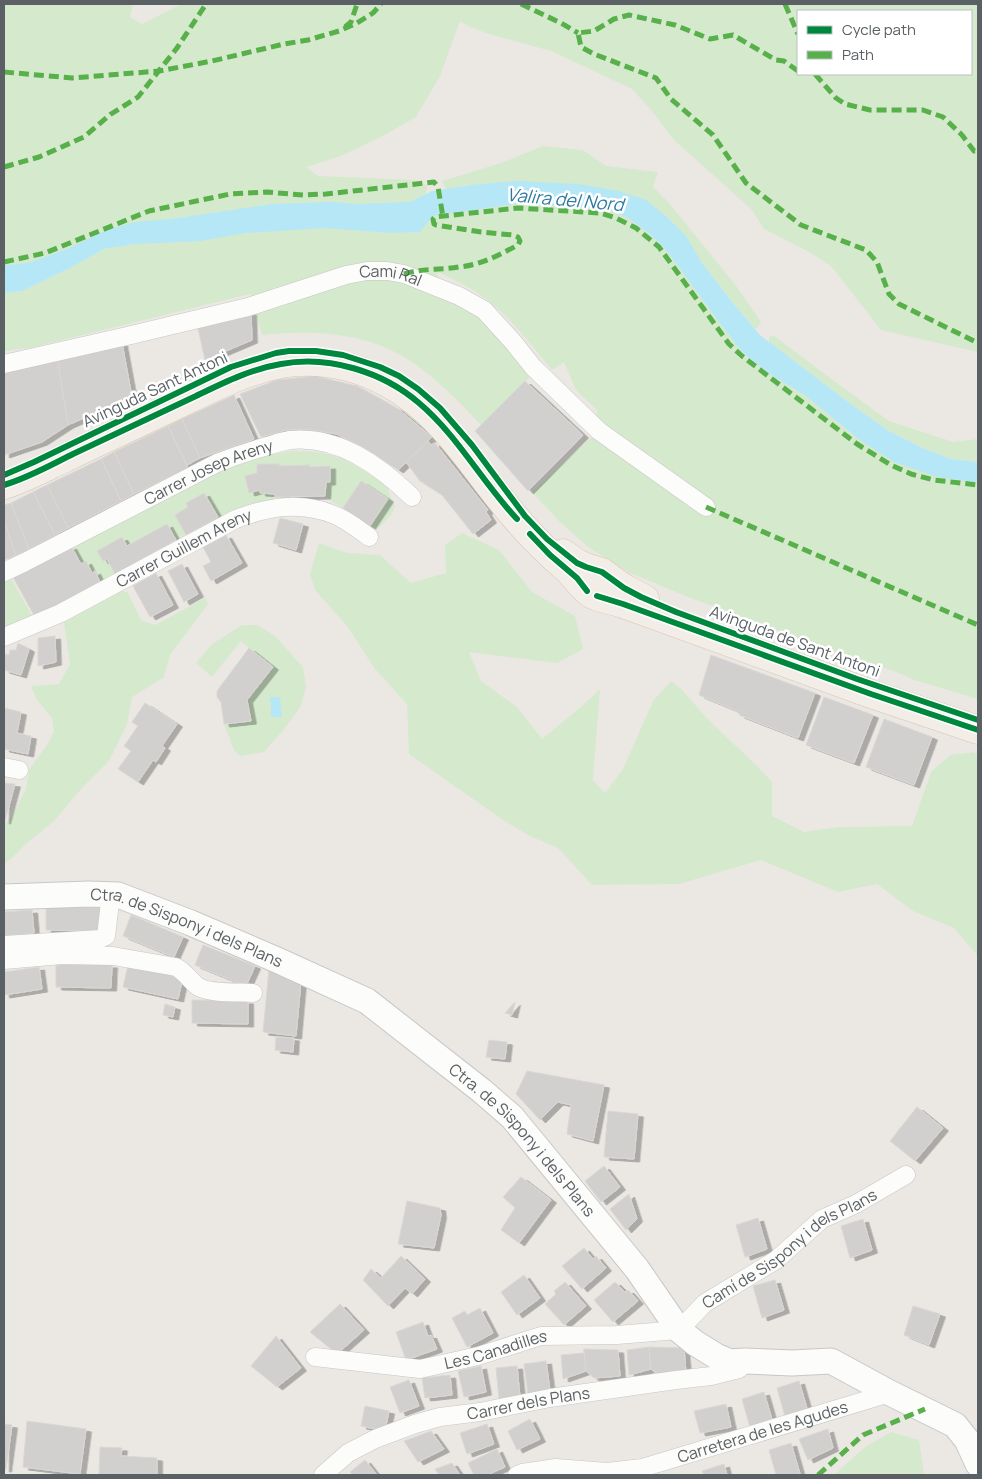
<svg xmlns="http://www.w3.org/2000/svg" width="982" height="1479" font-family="Manrope,sans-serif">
	<defs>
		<filter id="shadow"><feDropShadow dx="5.5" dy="3" stdDeviation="0" flood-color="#0004"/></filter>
	</defs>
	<rect width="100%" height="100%" fill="#ebe8e4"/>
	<g fill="#d5e9cd" fill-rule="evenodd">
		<path d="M4 4H133L130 17 142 24 181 4H978V352L881 330 831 266 811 253 764 229 752 210 674 140 651 110 632 89 551 51 489 34 468 26 460 21 440 76 416 117 379 138 341 156 306 167 318 176 414 180 427 185 423 227 433 216 516 204 574 206 610 210 628 218 650 234 666 250 719 322 743 353 770 374 806 396 861 441 894 462 972 482H978V699L914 680 894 671 847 656 688 597 630 573 588 547 560 522 532 492 595 434 597 410 576 390 564 362 552 370C533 347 515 323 492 304 476 290 457 281 438 272L437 275 447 286 481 315 532 375 481 425C458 401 433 374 404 357 361 332 311 330 262 335L250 294 30 348 4 351V293L22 291 68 269 104 249 135 244 171 219 67 249 28 263 4 265ZM798 11H971V74H798Z"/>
		<path d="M543 146 583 150 606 166 658 172 653 187 670 204 737 287 761 322 758 327 755 329 732 302 702 263 684 235 668 218 469 185 446 189 442 181 504 162Z"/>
		<path d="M773 335 838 384 889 421 953 442 978 439V462L951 459 923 448 889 431 852 405 769 342V337Z"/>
		<path d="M290 451C299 451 308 451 317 452 344 455 367 472 388 487L390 496 395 506 392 514 376 531 370 526 361 482 343 508 331 501 325 496 326 482H330V466L309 467V465L279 466V464H257V473L245 477 249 492 260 490V493L275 494V500C262 501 248 504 236 509 229 512 225 516 218 517L204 493 186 503 188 507 175 515 186 535 176 540 167 524 127 546 122 537 97 551 103 561 107 559 115 574 100 582 95 572 92 573 86 562 81 564 71 546 200 477 261 457Z"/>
		<path d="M462 533 499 550 532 592 575 616 583 649 557 663 469 652 481 681 517 707 542 739 582 706 600 689 593 780 605 793 623 769 653 701 671 681C685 690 694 705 706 717 727 739 751 758 772 782V816L804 832 838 827 912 826 931 772 950 755 973 752 978 754V956L954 928 913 911 877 884 838 892 761 860 679 884 592 885 558 848 530 836 503 820 409 754 407 704 375 669 347 626 315 590 310 574 319 543 347 553 380 555 411 583 446 573 445 545Z"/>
		<path d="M11 578 33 618 4 631V581Z"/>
		<path d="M121 590 128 593 141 620 155 625 205 598 208 604 170 655 164 677 132 697 127 724 109 761 81 789 54 821 27 843 11 859 4 864V823L11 818 26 789 29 770 47 745 54 732 52 718 37 700 31 686 59 684 70 664 64 622 104 596Z"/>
		<path d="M242 625H257L275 636 303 667 306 687 301 706 286 727 264 752 240 756 234 750 224 724 251 721 247 700 273 667 241 641 212 677 196 663 212 644Z"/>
		<path d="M891 1432 919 1440 924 1475H834L865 1447Z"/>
	</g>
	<g fill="#b6e7f7">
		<path d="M517 181 579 184 619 191 646 200 668 218 686 236 702 263 732 302 760 335 852 405 889 431 923 448 951 459 978 462V482H972L937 477 894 462 861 441 806 396 770 374 743 353 719 322 666 250 650 234 628 218 610 210 573 206 516 204 433 216 420 232 392 233 324 228 245 233 201 241 135 244 104 249 68 269 22 291 4 293V265L28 263 67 249 109 229 136 222 171 219 272 204 332 202 357 204 410 202 432 191 471 185Z"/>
		<path d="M271 697H280L282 717H271V701L269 700Z"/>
	</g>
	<g fill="#d2d0ce" stroke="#dad7d4" filter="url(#shadow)">
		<path d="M251 312 252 340 205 360 197 324Z"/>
		<path d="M122 343 132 397 68 425 57 357Z"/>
		<path d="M57 357 68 425 42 442 4 455V369Z"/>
		<path d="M315 376 357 386 398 409 432 437 398 470 363 447 337 434 305 429 286 430 261 437 240 394 277 380Z"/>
		<path d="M525 381 583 435 528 491 475 431Z"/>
		<path d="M234 395 254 439 200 458 182 419Z"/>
		<path d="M182 419 200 458 187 465 168 426Z"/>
		<path d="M168 426 188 468 134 494 114 452Z"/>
		<path d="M428 441 431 445 435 443 488 510 486 512 491 520 473 534 442 495 420 481 406 462Z"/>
		<path d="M114 452 134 494 121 501 101 459Z"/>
		<path d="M101 459 121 501 68 528 47 485Z"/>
		<path d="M257 464H280L279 466 310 465 309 467 330 466V482H326L325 496 275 497V494L260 493V490L249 493 245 476 257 473Z"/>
		<path d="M361 481 388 499 370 526 343 508Z"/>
		<path d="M47 485 68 528 55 535 33 492Z"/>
		<path d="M33 492 55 535 29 549 11 503Z"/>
		<path d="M204 493 218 517 186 535 175 515 188 507 186 503Z"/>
		<path d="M11 503 29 549 16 556 4 521V505Z"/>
		<path d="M280 518 303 524 296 550 273 543Z"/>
		<path d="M4 521 16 556 4 560Z"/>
		<path d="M167 524 176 540 115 574 107 559 103 561 97 551 122 537 127 546Z"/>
		<path d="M226 535 242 563 211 581 203 566 211 562 203 547Z"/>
		<path d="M71 546 81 564 86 561 92 573 95 571 100 582 35 617 13 577Z"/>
		<path d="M182 564 198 594 184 602 168 571Z"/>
		<path d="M156 573 173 605 150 617 133 586Z"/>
		<path d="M55 636 56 662 38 666V638Z"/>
		<path d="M18 643 29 649 21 675 4 670V654L9 655 10 650H16Z"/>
		<path d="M249 648 273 667 247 700 251 721 224 724 221 702 217 697V691Z"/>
		<path d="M711 655 815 693 798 738 739 715 740 712 699 695Z"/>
		<path d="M824 697 873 715 854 763 806 745Z"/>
		<path d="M145 703 177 724 162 746 165 748 156 762 153 760 138 782 118 769 131 751 124 746 138 726 132 722Z"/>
		<path d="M4 708 21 712 17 733 31 736 28 754 4 749Z"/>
		<path d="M884 719 932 737 914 785 866 767Z"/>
		<path d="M4 783 15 784 5 821H4Z"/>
		<path d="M46 907 102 908V931L46 930Z"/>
		<path d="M32 910 34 933 4 936V912Z"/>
		<path d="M131 915 183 937 174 957 123 936Z"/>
		<path d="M203 945 255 966 246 986 195 965Z"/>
		<path d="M56 964 112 965 111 988 56 987Z"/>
		<path d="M128 965 183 977 178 999 123 987Z"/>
		<path d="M39 967 42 989 4 995V972Z"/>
		<path d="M269 969 301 981 296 1036 263 1032Z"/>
		<path d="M192 1000 248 1001V1024L192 1023Z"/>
		<path d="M515 1002 512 1015 505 1013Z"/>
		<path d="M165 1004 175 1007 173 1017 163 1015Z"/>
		<path d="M276 1037 294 1038 293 1052 275 1050Z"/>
		<path d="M489 1040 507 1042 505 1059 486 1057Z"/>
		<path d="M527 1071 604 1085 593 1141 567 1134 571 1105 558 1102 540 1120 516 1094Z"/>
		<path d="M917 1107 943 1128 915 1161 890 1141Z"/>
		<path d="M608 1111 638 1114 634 1159 604 1157Z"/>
		<path d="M604 1166 620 1187 601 1202 585 1181Z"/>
		<path d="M521 1177 551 1200 519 1243 501 1230 515 1208 503 1197Z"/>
		<path d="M629 1194 637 1219 626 1230 610 1209Z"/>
		<path d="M407 1201 440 1208 441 1215 434 1248 398 1244Z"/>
		<path d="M758 1218 767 1249 745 1257 736 1225Z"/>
		<path d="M863 1219 872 1250 850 1258 841 1226Z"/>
		<path d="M584 1248 593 1259 596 1256 606 1268 582 1289 562 1266Z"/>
		<path d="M401 1256 425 1279 412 1294 405 1288 388 1306 363 1280 371 1269 381 1278Z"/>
		<path d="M524 1275 540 1298 517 1315 501 1292Z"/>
		<path d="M775 1280 784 1310 762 1318 753 1286Z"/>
		<path d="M565 1282 586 1306 564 1325 545 1304 556 1294 554 1291Z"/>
		<path d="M615 1282 625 1292 628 1290 638 1301 613 1322 594 1300Z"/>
		<path d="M340 1304 364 1330 337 1354 310 1332Z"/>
		<path d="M913 1306 940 1314 929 1345 904 1335Z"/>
		<path d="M480 1308 493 1333 467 1347 452 1318 465 1311 467 1315Z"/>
		<path d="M423 1322 428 1336 431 1335 437 1349 406 1360 396 1332Z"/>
		<path d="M276 1336 301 1368 277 1387 251 1366Z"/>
		<path d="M649 1347 651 1369 629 1375 627 1350Z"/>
		<path d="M649 1347 684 1348 686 1373 660 1376 651 1369Z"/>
		<path d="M584 1349 586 1371 563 1379 561 1355 584 1353Z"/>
		<path d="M584 1349 618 1350 620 1376 594 1378 586 1371Z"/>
		<path d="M546 1361 550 1391 528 1394 524 1364Z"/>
		<path d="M481 1366 486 1392 464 1397 458 1371Z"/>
		<path d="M517 1366 520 1397 499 1399 496 1368Z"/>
		<path d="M450 1375 452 1395 425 1398 422 1378Z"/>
		<path d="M409 1380 419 1406 400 1413 390 1387Z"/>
		<path d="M799 1381 808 1412 786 1420 777 1388Z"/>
		<path d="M764 1392 773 1423 751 1431 742 1399Z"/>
		<path d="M726 1404 731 1427 700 1433 694 1411Z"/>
		<path d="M365 1406 389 1411 385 1431 361 1426Z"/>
		<path d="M530 1419 540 1439 517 1450 508 1431Z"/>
		<path d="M27 1421 86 1429 80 1474 23 1467Z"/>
		<path d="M4 1424 12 1425 6 1469H4Z"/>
		<path d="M487 1424 494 1444 467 1454 460 1433Z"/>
		<path d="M828 1429 833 1448 808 1460 799 1439Z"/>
		<path d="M431 1431 444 1449 418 1462 404 1441Z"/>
		<path d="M791 1443 800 1474 795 1475H776L769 1450Z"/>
		<path d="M100 1447 122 1448 121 1456 157 1458V1475H99Z"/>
		<path d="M497 1449 505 1467 487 1475H474L468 1463Z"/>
		<path d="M365 1460 377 1475H353L350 1472Z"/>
		<path d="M452 1463 460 1475H439L435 1469Z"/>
		<path d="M724 1464 727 1475H704L702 1471Z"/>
	</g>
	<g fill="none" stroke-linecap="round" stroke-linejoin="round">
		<defs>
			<g id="minor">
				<path id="s1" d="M4 364 127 336 248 307 346 275 367 271H387L404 274 459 296 484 310 514 343 533 367 599 431 706 507"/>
				<path id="s2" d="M4 572 25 562 217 463C235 456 253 450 271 445 277 443 284 441 290 440 338 435 380 466 412 497"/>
				<path id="s3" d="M4 637 61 613 236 519C268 507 299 501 332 514 345 519 357 528 369 537"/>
				<path d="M4 767 19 770"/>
				<path d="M4 945 100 939 106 936 111 894"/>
				<path d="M4 960 62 955 113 956 176 967C185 972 189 979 197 986 208 994 239 992 253 993"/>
				<path id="s4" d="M315 1357 420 1369 478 1356 541 1336 617 1335 679 1330 705 1303 776 1260 822 1219 856 1204 906 1175"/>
				<path id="s5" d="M323 1475 348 1453 375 1439 415 1424 440 1417 480 1412 550 1398 676 1380 711 1376 739 1369 743 1363"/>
				<path id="s6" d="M517 1475 522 1473 556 1468 607 1472 642 1468 890 1393"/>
			</g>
			<g id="secondary">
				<path id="s7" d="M4 897 89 894 118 895 191 923 277 960 367 1001 482 1091 512 1117 637 1269 679 1330 695 1343 716 1356 730 1362 745 1361 792 1363 831 1361 890 1393 955 1425 967 1440 978 1464"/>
			</g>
			<g id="primary">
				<path d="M4 485C24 479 44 468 63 459 101 441 140 422 179 404 212 388 245 371 281 364 303 360 327 362 348 367 431 390 463 456 514 516 530 535 548 553 567 569 574 576 584 590 591 594 596 598 615 601 623 604L871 694 978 730"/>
				<path d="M563 553 577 563 586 567 602 572 624 588 645 599"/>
			</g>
		</defs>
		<use href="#minor" stroke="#c6c6c5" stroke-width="19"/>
		<use href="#secondary" stroke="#c7c7c7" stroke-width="27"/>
		<use href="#primary" stroke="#d6c4af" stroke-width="29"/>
		<use href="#minor" stroke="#fcfcfb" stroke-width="18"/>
		<use href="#secondary" stroke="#fcfcfb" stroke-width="25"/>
		<use href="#primary" stroke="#f2eee7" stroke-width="28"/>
		<g stroke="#58b04a" stroke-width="5" stroke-dasharray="10 5" stroke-linecap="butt">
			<path d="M521 4 561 23 578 33"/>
			<path d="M785 4 798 34"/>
			<path d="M345 27 351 22 357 4"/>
			<path d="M798 71 784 61 776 60 733 35 710 39 675 25 629 15 614 19 594 31 578 33 581 47 594 54 656 78 671 99 713 135 746 183 801 225 866 250 877 262 889 294 899 304 976 342 978 341"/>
			<path d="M4 72 72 78 159 71 212 61 284 44 308 40 339 31 357 23 373 13 381 4"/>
			<path d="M815 74 836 98 845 104 870 110H923L943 117 962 135 974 151H978"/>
			<path d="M4 167 39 157 84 137 111 114 138 97 177 48 206 4"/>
			<path d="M4 262 45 253 149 211 230 194 267 192 303 195 326 194 434 182 438 187 443 217"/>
			<path d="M404 274C423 268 441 270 459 267 481 265 499 255 518 245L520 241 518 237 513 235 481 232 436 225 434 224 433 219 435 217 518 208 600 213 616 218 636 228 659 247 729 344 742 356 857 444 891 465 911 474 934 480 978 485"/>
			<path d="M706 507 978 625"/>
			<path d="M818 1475 863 1435 925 1409"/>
		</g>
		<defs>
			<g id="cycleway">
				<path d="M4 475 34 462 231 367 276 353 289 351H316L343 355 380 367 399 376 418 389 440 408 472 445 525 516 547 539 577 563 586 567 602 572 624 588 641 597 676 612 857 679 978 720"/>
				<path d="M4 485C28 478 51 465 73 454 114 435 155 415 196 396 223 383 251 369 281 364 329 355 383 372 419 403 458 436 482 482 517 519"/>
				<path d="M530 534 550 555 577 578 587 591"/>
				<path d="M597 596 623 604 871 694 978 730"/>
			</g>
		</defs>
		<use href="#cycleway" stroke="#fff" stroke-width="9"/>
		<use href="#cycleway" stroke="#00873e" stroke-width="6"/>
	</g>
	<g text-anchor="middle" stroke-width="5" stroke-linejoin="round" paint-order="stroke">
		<g font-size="16" fill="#5a6064" stroke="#fff">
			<text dy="6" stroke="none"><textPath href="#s1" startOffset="399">Cami Ral</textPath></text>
			<text transform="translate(155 389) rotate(-25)" y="6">Avinguda Sant Antoni</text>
			<text dy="6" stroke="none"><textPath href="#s2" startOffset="228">Carrer Josep Areny</textPath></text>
			<text dy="6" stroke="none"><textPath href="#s3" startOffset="201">Carrer Guillem Areny</textPath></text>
			<text transform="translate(795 641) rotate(20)" y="6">Avinguda de Sant Antoni</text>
			<text dy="6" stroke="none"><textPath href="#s7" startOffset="189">Ctra. de Sispony i dels Plans</textPath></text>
			<text dy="6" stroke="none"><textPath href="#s7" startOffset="594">Ctra. de Sispony i dels Plans</textPath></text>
			<text dy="6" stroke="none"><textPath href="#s4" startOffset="508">Camí de Sispony i dels Plans</textPath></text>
			<text dy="6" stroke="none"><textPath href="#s4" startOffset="184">Les Canadilles</textPath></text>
			<text dy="6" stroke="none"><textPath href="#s5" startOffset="222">Carrer dels Plans</textPath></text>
			<text dy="6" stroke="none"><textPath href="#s6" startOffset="252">Carretera de les Agudes</textPath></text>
		</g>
		<g font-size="18" font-style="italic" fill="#2e79a0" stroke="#fff">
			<text transform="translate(565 200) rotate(5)" y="6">Valira del Nord</text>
		</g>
	</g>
	<rect width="982" height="1479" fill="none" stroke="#5a6064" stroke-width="10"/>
	<rect x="797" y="10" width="175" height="65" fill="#ffffff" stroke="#bdbfc1"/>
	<rect x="807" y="26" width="25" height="8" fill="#00873e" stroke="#bdbfc1"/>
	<text x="842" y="35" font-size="15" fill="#5a6064">Cycle path</text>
	<rect x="807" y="51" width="25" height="8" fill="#58b04a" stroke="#bdbfc1"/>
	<text x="842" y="60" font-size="15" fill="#5a6064">Path</text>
</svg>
